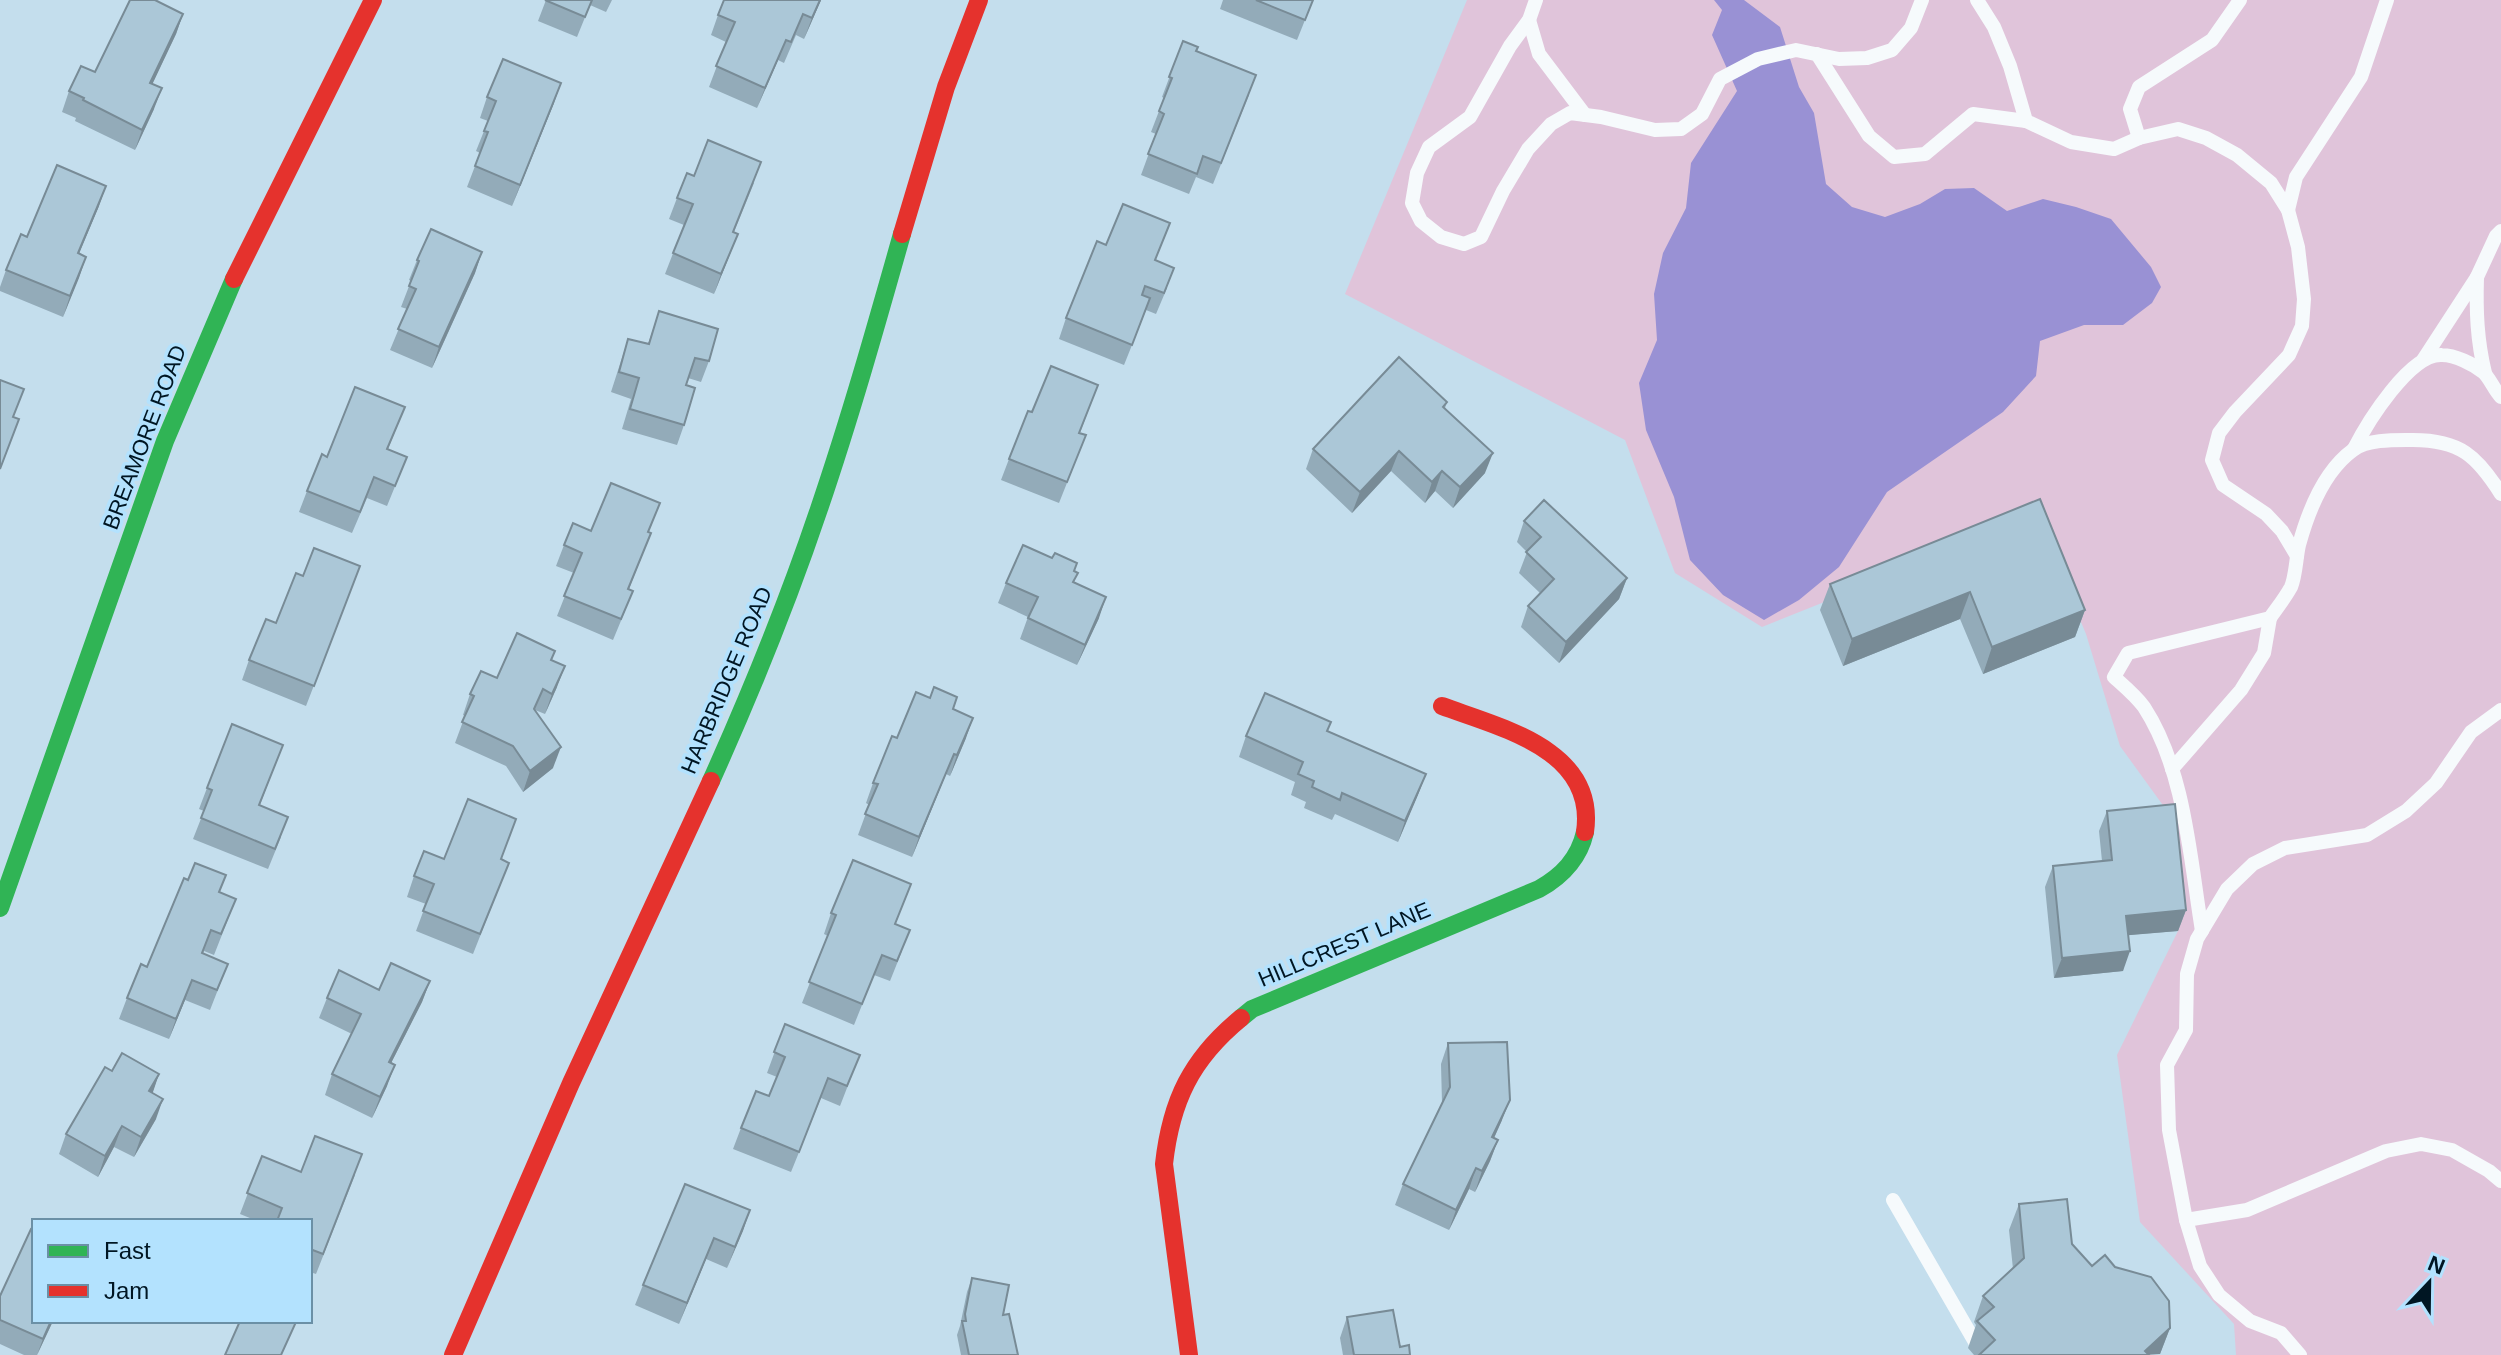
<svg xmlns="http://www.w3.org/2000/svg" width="2501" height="1355" font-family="Helvetica,sans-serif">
	<rect width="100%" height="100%" fill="#c4deed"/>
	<path fill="#e0c4da" d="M1467 0H2501V1355H2236L2234 1324 2140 1222 2117 1055 2178 931 2170 815 2120 746 2086 634 2037 517 1762 627 1675 573 1625 440 1345 294Z"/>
	<path fill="#9991d4" d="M1714 0H1744L1780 27 1799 87 1814 113 1826 184 1852 207 1885 217 1920 204 1945 189 1974 188 2007 211 2043 199 2076 207 2111 219 2151 267 2161 287 2152 303 2123 325H2084L2040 341 2036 376 2003 412 1887 492 1839 567 1799 600 1764 620 1723 595 1690 560 1674 497 1646 430 1639 383 1657 340 1654 294 1663 253 1686 208 1691 163 1737 91 1712 35 1722 10Z"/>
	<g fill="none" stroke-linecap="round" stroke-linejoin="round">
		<g stroke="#f6fafc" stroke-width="14">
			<path d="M1536 0 1529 20 1510 46 1470 117 1429 147 1417 173 1412 203 1421 221 1441 237 1464 244 1481 237 1503 191 1528 149 1551 124 1570 113 1601 117 1655 130 1681 129 1702 114 1720 79 1758 59 1796 50 1839 59 1867 58 1892 50 1911 28 1922 0"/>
			<path d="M1977 0 1994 27 2010 66 2026 121 2071 142 2114 149 2139 138 2178 129 2206 138 2237 155 2271 183 2288 210 2298 247 2304 299 2302 326 2289 355 2235 412 2219 433 2212 460 2223 485 2266 514 2282 531 2297 556"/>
			<path d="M1529 20 1539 54 1585 115"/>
			<path d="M1817 54 1869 136 1894 157 1925 154 1973 114 2026 121"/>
			<path d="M2139 138 2130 109 2139 87 2212 40 2240 0"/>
			<path d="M2288 210 2296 177 2361 77 2387 0"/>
			<path d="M2477 277 2496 236 2501 231"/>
			<path d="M2423 360 2477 277C2476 311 2477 340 2485 373"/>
			<path d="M2354 449C2367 423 2410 353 2442 355 2455 355 2473 364 2483 372 2490 378 2494 390 2501 397"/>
			<path d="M2172 769 2241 690 2264 653 2270 618"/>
			<path d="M2202 931C2190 858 2185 770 2144 707 2136 696 2124 686 2114 677L2128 653 2270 618C2277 608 2285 598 2291 587 2296 575 2296 558 2299 545 2308 512 2324 471 2353 450 2368 439 2395 440 2413 440 2460 440 2477 456 2501 494"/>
			<path d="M1893 1200 1975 1342"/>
			<path d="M2186 1220 2169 1130 2167 1065 2186 1030 2187 974 2197 939 2227 889 2253 864 2285 848 2367 835 2406 811 2436 783 2471 732 2501 710"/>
			<path d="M2300 1355 2281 1333 2250 1321 2219 1295 2200 1266 2186 1220 2247 1210 2386 1151 2421 1144 2452 1150 2489 1171 2501 1181"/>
		</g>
		<g stroke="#30b455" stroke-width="18">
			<path d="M711 781C751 692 788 601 819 509 850 418 876 326 902 234"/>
			<path d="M0 908 165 441 234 279"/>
			<path d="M1241 1018 1252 1009 1539 889C1562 876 1579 859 1585 832"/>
		</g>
		<g stroke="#e5322d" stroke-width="18">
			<path d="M902 234 946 87 979 0"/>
			<path d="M234 279 373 0"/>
			<path d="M1442 706C1502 728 1597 750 1585 832"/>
			<path d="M453 1355 571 1083 711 781"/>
			<path d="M1189 1355 1164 1164C1171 1101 1191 1059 1241 1018"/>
		</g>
	</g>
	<g fill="#93abb9">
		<path d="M546 0H612L606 12 590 5 577 37 538 21Z"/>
		<path d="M821 0 804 39 796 35 784 63 778 60 757 108 709 87 726 42 711 35 718 15Z"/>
		<path d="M1223 0H1313L1297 40 1220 9Z"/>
		<path d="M183 14 176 34 152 84 154 109 135 150 75 121 76 118 62 112 69 91Z"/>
		<path d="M1183 41 1249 95 1213 184 1196 177 1189 194 1141 175 1156 134 1151 132 1164 98 1162 97Z"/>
		<path d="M487 97 554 103 512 206 467 187 480 153 476 151 488 121 480 118Z"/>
		<path d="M694 176 754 183 734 232 738 234 714 294 665 274 684 225 669 219 677 198Z"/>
		<path d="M99 206 79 254 86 257 63 317 0 291V287L6 270 27 237Z"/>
		<path d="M1106 245 1156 260 1167 288 1156 314 1146 310 1124 365 1059 339 1066 318Z"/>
		<path d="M482 252 475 273 432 368 390 350 407 309 401 307 411 281 409 280 417 260Z"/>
		<path d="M659 311 709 361 701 382 688 378 686 385 684 425 677 445 622 429 631 399 611 392 628 339 648 344Z"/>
		<path d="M1098 385 1080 433 1086 435 1059 503 1001 480 1009 459 1032 412Z"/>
		<path d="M1447 402 1445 408 1485 473 1453 508 1435 491 1425 503 1391 471 1352 513 1306 469 1313 449Z"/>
		<path d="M405 407 388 449 407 457 387 506 367 498 352 533 299 512 307 491Z"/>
		<path d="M2040 499 2085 610 2075 637 1983 674 1960 619 1843 666 1820 610 1830 584Z"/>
		<path d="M1524 521 1627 578 1619 599 1559 663 1521 627 1528 606 1540 593 1519 573 1527 552 1517 542Z"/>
		<path d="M591 531 651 533 629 589 625 611 613 640 557 616 574 573 556 566 564 545Z"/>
		<path d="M1052 558 1077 563 1074 571V583L1099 618 1077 665 1020 639 1028 617 998 603 1006 583Z"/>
		<path d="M360 566 306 706 242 680 249 660 276 623 303 576Z"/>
		<path d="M552 660 557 687 545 714 535 710V711L553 768 523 792 506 766 455 743 465 716 463 715 470 694 497 678Z"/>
		<path d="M953 709 966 738 950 776 946 774 912 857 858 835 869 805 866 803 873 783 897 738Z"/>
		<path d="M1328 731 1426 774 1398 842 1335 814 1332 820 1304 808 1306 802 1291 795 1295 782 1239 757 1246 736Z"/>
		<path d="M275 765 260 805 281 837 268 869 193 839 204 811 199 809 207 788Z"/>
		<path d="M2107 811 2186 910 2178 931 2128 935 2123 971 2054 978 2045 887 2053 866 2102 861 2099 831Z"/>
		<path d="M444 859H501L509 863 473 954 416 931 426 904 407 897 414 876Z"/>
		<path d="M226 875 219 893 236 899 214 955 204 951 203 954 228 964 210 1010 185 1000 169 1039 119 1019 127 998 147 967 188 880Z"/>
		<path d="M831 913 896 925 902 951 890 981 874 975 854 1025 802 1003 828 936 824 934Z"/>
		<path d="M430 981 422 1002 391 1063 387 1086 372 1118 325 1095 332 1074 352 1034 319 1018 327 998Z"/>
		<path d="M785 1024 852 1075 840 1106 821 1098 791 1172 733 1149 741 1128 769 1096 777 1077 767 1073Z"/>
		<path d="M1448 1043 1502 1120 1494 1138 1498 1140 1490 1161 1475 1192 1469 1189 1449 1230 1395 1205 1403 1184 1442 1103 1441 1064Z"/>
		<path d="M112 1071 159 1074 152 1093 156 1119 134 1157 114 1147 98 1177 59 1154 66 1134Z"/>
		<path d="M262 1156 301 1172 355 1175 316 1274 310 1272V1221H257L240 1214Z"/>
		<path d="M2019 1204 2072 1244 2092 1266 2170 1328 2160 1354 1974 1355 1968 1348 1976 1325 1974 1322 1983 1296 2013 1269 2009 1230Z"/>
		<path d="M750 1210 727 1268 706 1259 679 1324 635 1305 643 1285Z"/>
		<path d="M972 1278 1003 1315 1018 1355H961L957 1335 960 1326 967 1292Z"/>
		<path d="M0 1296 34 1321H53L37 1355H24L0 1344Z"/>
		<path d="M1347 1317 1400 1347 1410 1355H1343L1340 1338Z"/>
	</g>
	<g fill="#788b96">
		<path d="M820 0H821L804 39 812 18Z"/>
		<path d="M183 14 176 34 143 104 150 83Z"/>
		<path d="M786 40 778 60 757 108 765 88Z"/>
		<path d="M561 83 554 103 512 206 520 185Z"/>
		<path d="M162 88 154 109 135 150 142 130Z"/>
		<path d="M106 186 99 206 70 274 78 253Z"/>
		<path d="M738 234 714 294 721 274Z"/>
		<path d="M482 252 475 273 432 368 439 347Z"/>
		<path d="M86 257 79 278 63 317 70 296Z"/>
		<path d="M1399 451 1391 471 1352 513 1360 492Z"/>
		<path d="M1493 453 1485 473 1453 508 1460 487Z"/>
		<path d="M1442 471 1435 491 1425 503 1432 482Z"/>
		<path d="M1627 578 1619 599 1559 663 1566 642Z"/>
		<path d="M1970 592 1960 619 1843 666 1852 639Z"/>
		<path d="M1106 597 1099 618 1077 665 1085 645Z"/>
		<path d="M2085 610 2075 637 1983 674 1992 647Z"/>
		<path d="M565 666 557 687 545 714 552 694Z"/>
		<path d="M973 718 966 738 950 776 957 755Z"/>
		<path d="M561 747 553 768 523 792 530 771Z"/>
		<path d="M954 754 946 774 912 857 919 837Z"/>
		<path d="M1426 774 1418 795 1398 842 1405 821Z"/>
		<path d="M2186 910 2178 931 2119 936 2126 916Z"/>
		<path d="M2130 951 2123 971 2054 978 2062 958Z"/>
		<path d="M192 980 185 1000 169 1039 176 1019Z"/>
		<path d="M430 981 422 1002 381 1083 389 1062Z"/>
		<path d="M395 1065 387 1086 372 1118 380 1097Z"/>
		<path d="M159 1074 152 1095 149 1091Z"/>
		<path d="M163 1099 156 1119 134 1157 141 1137Z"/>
		<path d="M1510 1100 1502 1120 1485 1158 1492 1137Z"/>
		<path d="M122 1126 114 1147 98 1177 105 1156Z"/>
		<path d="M1498 1140 1490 1161 1475 1192 1482 1171Z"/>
		<path d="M1476 1168 1469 1189 1449 1230 1456 1210Z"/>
		<path d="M750 1210 743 1231 727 1268 735 1247Z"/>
		<path d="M714 1238 706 1259 679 1324 687 1303Z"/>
		<path d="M51 1321H53L37 1355 43 1339Z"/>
		<path d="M2170 1328 2160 1354 2144 1355 2145 1351Z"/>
	</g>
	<g fill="#abc7d7" stroke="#788b96" stroke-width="2">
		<path d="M130 0H155L183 14 150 83 162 88 142 130 83 100 84 98 69 91 81 66 95 72Z"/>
		<path d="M545 0H592L585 17Z"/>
		<path d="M724 0H820L812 18 803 14 791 42 786 40 765 88 716 66 735 22 718 15Z"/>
		<path d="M1256 0H1313L1305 20Z"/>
		<path d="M1183 41 1198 47 1196 51 1256 75 1221 163 1203 156 1197 174 1148 154 1164 114 1159 111 1172 78 1169 77Z"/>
		<path d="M503 59 561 83 520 185 475 166 488 132 484 131 496 101 487 97Z"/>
		<path d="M708 140 761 162 733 232 738 234 721 274 673 253 693 204 677 198 687 173 694 176Z"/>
		<path d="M57 165 106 186 78 253 86 257 70 296 6 270 21 234 27 237Z"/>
		<path d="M1123 204 1170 223 1155 260 1174 268 1164 293 1145 286 1142 295 1150 298 1132 345 1066 318 1097 241 1106 245Z"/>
		<path d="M431 229 482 252 439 347 398 329 416 289 409 286 419 261 417 260Z"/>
		<path d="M659 311 718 329 709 361 695 358 686 385 695 388 684 425 630 409 639 378 619 372 628 339 649 344Z"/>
		<path d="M1399 357 1447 402 1443 407 1493 453 1460 487 1442 471 1432 482 1399 451 1360 492 1313 449Z"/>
		<path d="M1051 366 1098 385 1079 433 1086 435 1067 482 1009 459 1028 411 1032 412Z"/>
		<path d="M0 380 24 389 13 417 19 419 0 469Z"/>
		<path d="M355 387 405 407 387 449 407 457 395 486 374 477 360 512 307 491 322 454 327 457Z"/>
		<path d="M611 483 660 503 648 532 651 533 628 589 633 591 621 619 564 596 582 553 564 545 573 523 591 531Z"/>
		<path d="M2040 499 2085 610 1992 647 1970 592 1852 639 1830 584Z"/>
		<path d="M1544 500 1627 578 1566 642 1528 606 1554 579 1526 552 1541 537 1524 521Z"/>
		<path d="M1023 545 1052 558 1055 553 1077 563 1074 571 1078 573 1073 582 1106 597 1085 645 1028 618 1038 597 1006 583Z"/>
		<path d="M314 548 360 566 314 686 249 660 266 619 276 623 296 573 303 576Z"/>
		<path d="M517 633 555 651 551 660 565 666 552 694 543 689 534 709 561 747 530 771 513 746 462 722 474 696 470 694 481 671 497 678Z"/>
		<path d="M934 687 957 697 953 709 973 718 957 755 954 754 919 837 865 814 878 784 873 783 892 736 897 738 916 692 930 698Z"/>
		<path d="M1265 693 1331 722 1327 731 1426 774 1405 821 1342 793 1340 800 1312 787 1314 781 1298 774 1303 762 1246 736Z"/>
		<path d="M232 724 283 745 259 805 288 817 275 849 201 818 212 790 207 788Z"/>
		<path d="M468 799 516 819 501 859 509 863 480 934 423 911 434 884 414 876 424 851 444 859Z"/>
		<path d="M2175 804 2186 910 2126 916 2130 951 2062 958 2053 866 2112 860 2107 811Z"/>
		<path d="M853 860 911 884 895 924 910 930 897 961 882 955 862 1004 809 982 836 915 831 913Z"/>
		<path d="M195 863 226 875 219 892 236 899 221 934 211 930 202 953 228 964 217 990 192 980 176 1019 127 998 141 964 147 967 184 878 188 880Z"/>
		<path d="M391 963 430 981 389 1062 395 1065 380 1097 332 1074 361 1014 327 998 339 970 379 990Z"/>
		<path d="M785 1024 860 1055 847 1086 828 1078 799 1152 741 1128 756 1091 769 1096 785 1057 774 1052Z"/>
		<path d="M1507 1042 1510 1100 1492 1137 1498 1140 1482 1171 1476 1168 1456 1210 1403 1184 1450 1087 1448 1043Z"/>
		<path d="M122 1053 159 1074 149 1091 163 1099 141 1137 122 1126 105 1156 66 1134 105 1067 112 1071Z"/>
		<path d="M315 1136 362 1154 323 1254 310 1249V1221H277L282 1208 247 1193 262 1156 301 1172Z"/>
		<path d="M685 1184 750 1210 735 1247 714 1238 687 1303 643 1285Z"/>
		<path d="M2067 1199 2072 1244 2092 1266 2105 1255 2115 1267 2151 1277 2169 1301 2170 1328 2145 1351 2149 1355H1979L1995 1340 1977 1321 1994 1307 1983 1296 2024 1258 2019 1204Z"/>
		<path d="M31 1229 34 1230V1321H51L43 1339 0 1320V1296Z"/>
		<path d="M972 1278 1009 1285 1003 1315 1009 1314 1018 1355H969L962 1321H966L965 1314Z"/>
		<path d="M1393 1310 1400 1347 1409 1345 1410 1355H1354L1347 1317Z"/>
		<path d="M240 1321H294L296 1322 281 1355H225Z"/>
	</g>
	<g text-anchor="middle" stroke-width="7" stroke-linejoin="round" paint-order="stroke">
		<g font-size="22" fill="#001623" stroke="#b3e2fe">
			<text transform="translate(144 437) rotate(-69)" y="8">BREAMORE ROAD</text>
			<text transform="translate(726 680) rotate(-67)" y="8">HARBRIDGE ROAD</text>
			<text transform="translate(1344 944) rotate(-23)" y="8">HILLCREST LANE</text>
		</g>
	</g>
	<rect x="32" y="1219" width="280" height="104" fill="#b3e2fe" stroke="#6b90a6" stroke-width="2"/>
	<rect x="48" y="1245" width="40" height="12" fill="#30b455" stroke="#6b90a6" stroke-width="2"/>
	<text x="104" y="1259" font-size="24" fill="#001623">Fast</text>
	<rect x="48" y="1285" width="40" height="12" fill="#e5322d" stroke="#6b90a6" stroke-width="2"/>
	<text x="104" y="1299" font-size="24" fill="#001623">Jam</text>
	<g transform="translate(2429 1283) rotate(22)" stroke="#b3e2fe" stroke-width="6" paint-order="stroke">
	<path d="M0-6L14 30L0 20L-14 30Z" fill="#001623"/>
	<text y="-12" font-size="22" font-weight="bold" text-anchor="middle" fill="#001623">N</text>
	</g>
</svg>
